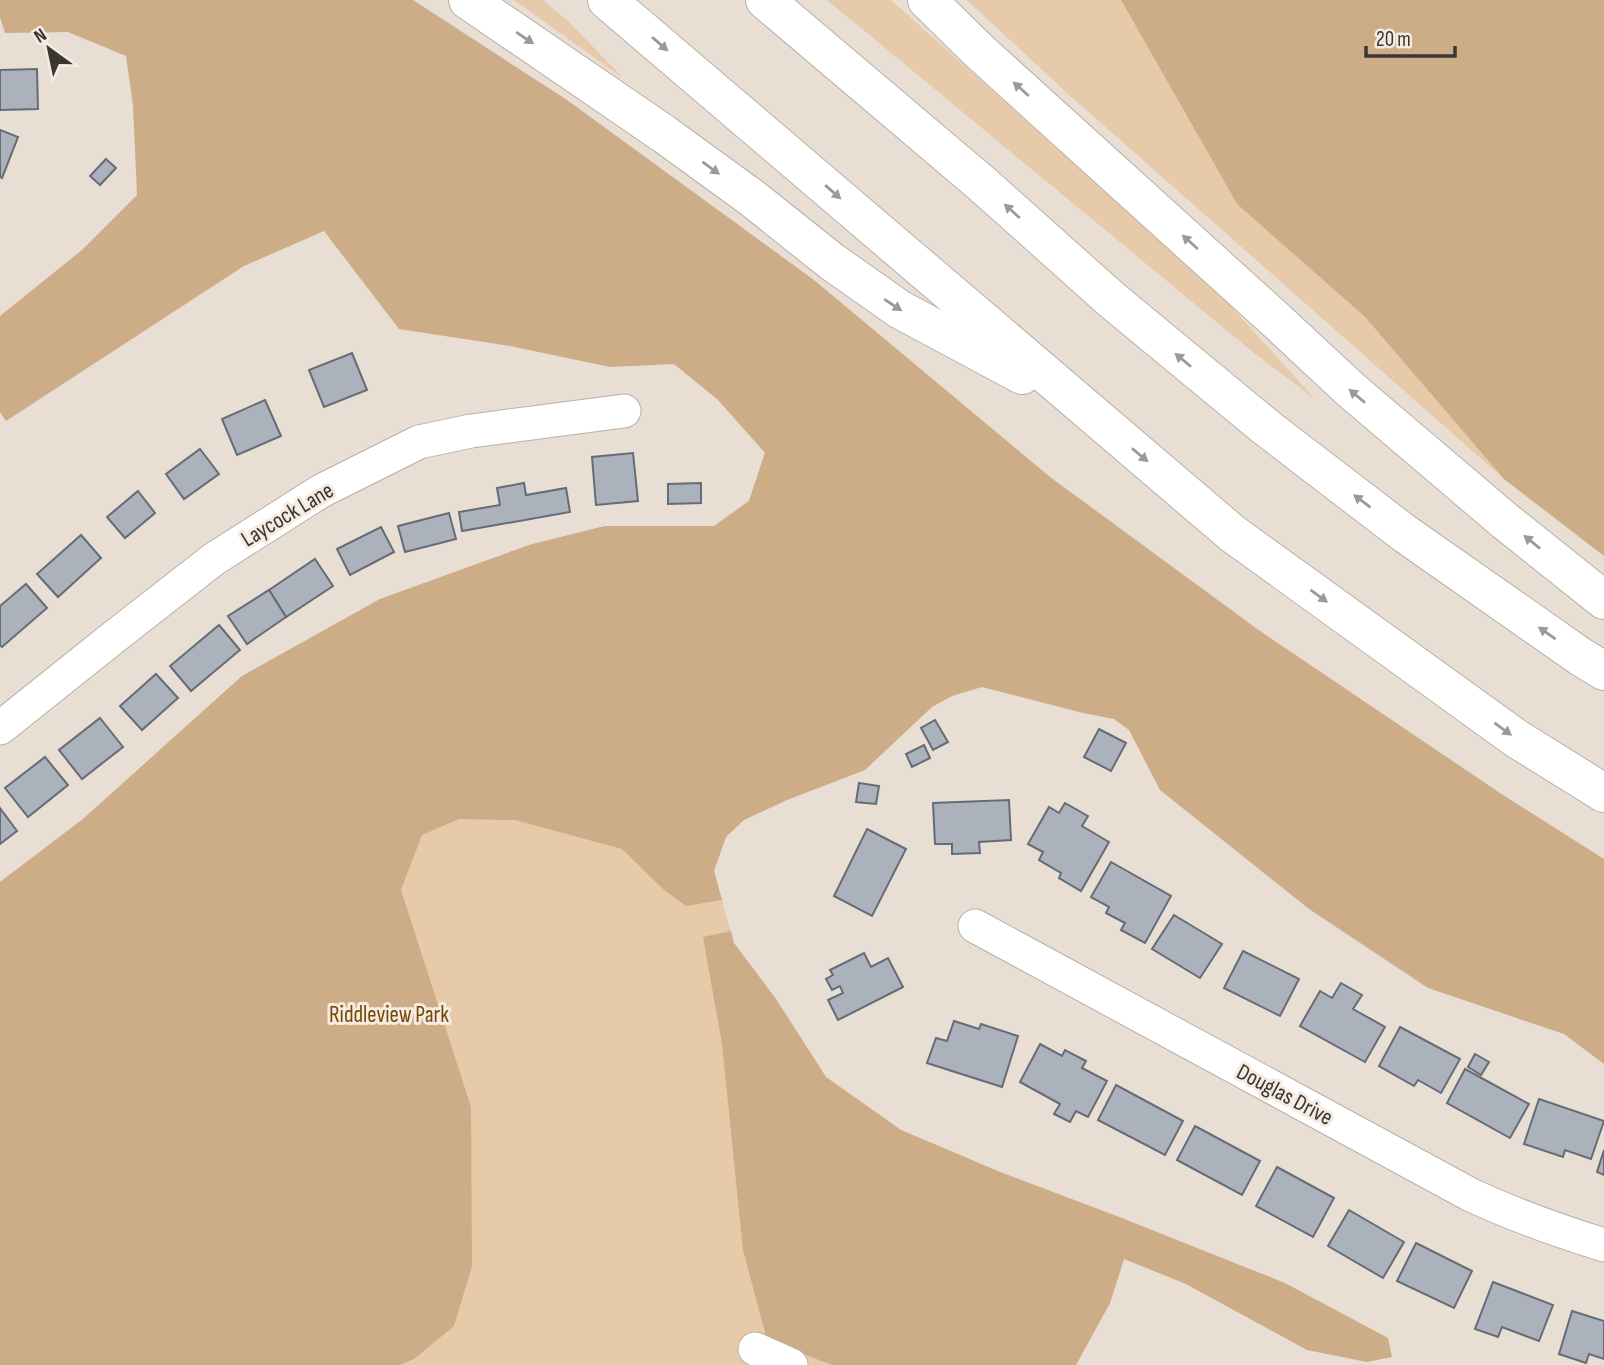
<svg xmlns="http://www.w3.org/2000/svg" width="1604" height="1365" font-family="'Sofia Sans Condensed',sans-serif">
	<rect width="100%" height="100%" fill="#e8ded4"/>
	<g fill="#e7caaa">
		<path d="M514 0H543L568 21 623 78Z"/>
		<path d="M827 0H891L1218 292 1315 399 1254 353Z"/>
		<path d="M967 0H1121L1237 204 1365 317 1504 479 1067 93Z"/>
		<path d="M765 452 691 803 714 871 734 943 776 999 826 1077 901 1130 1000 1172 1127 1220 1124 1259 1110 1303 1076 1365H0V882L83 819 242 676 380 599 529 545 605 526H714L749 501Z"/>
	</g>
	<g fill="#cdac88">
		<path d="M0 0H413L567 100 814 280 1050 477 1260 631 1503 795 1604 859V1064L1564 1034 1428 988 1309 909 1160 790 1129 730 1114 719 1083 713 982 687 952 696 932 707 865 770 787 800 744 820 726 837 714 871 722 900 686 906 663 889 622 849 515 820 459 819 422 835 401 890 471 1107 472 1266 454 1326 414 1359 400 1365H0V882L83 819 242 676 380 599 529 545 605 526H714L749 501 765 453 718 400 674 364 610 367 510 346 399 329 324 231 244 266 6 421 0 412V316L82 250 137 195 133 105 126 56 68 32 5 33 0 17Z"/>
		<path d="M1121 0H1604V556L1504 479 1365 317 1237 204Z"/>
		<path d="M731 931 734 943 776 999 826 1077 901 1130 1000 1172 1127 1220 1285 1283 1388 1338 1392 1357 1367 1362 1307 1350 1186 1284 1124 1259 1110 1303 1076 1365H832L767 1340 743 1250 722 1044 703 937Z"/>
	</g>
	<g fill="#abb2bc" stroke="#656c75" stroke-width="2">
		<path d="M37 69 38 109 0 110V70Z"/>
		<path d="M0 130 18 137 2 178 0 177Z"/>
		<path d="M106 159 116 168 100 185 90 176Z"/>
		<path d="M352 353 367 390 324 407 309 370Z"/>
		<path d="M265 400 281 436 237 455 222 419Z"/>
		<path d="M200 449 219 474 184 499 166 474Z"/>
		<path d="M633 453 638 501 596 505 592 457Z"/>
		<path d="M524 483 526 495 566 488 570 512 462 531 459 512 500 505 497 488Z"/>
		<path d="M701 483V503L668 504V484Z"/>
		<path d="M138 491 155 513 125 538 107 517Z"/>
		<path d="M449 513 456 539 405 552 398 526Z"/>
		<path d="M381 527 394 552 350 575 337 549Z"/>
		<path d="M81 535 101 558 58 597 37 574Z"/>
		<path d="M315 559 333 586 286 617 269 590Z"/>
		<path d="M26 584 47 608 2 647 0 645V606Z"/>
		<path d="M269 590 286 617 247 644 228 616Z"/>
		<path d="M219 625 240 650 191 691 170 666Z"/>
		<path d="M156 674 178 698 142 730 120 706Z"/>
		<path d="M100 718 123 747 82 779 59 750Z"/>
		<path d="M935 720 948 742 933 750 921 728Z"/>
		<path d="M1099 729 1126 743 1111 771 1084 757Z"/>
		<path d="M924 745 930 758 912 767 906 754Z"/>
		<path d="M45 757 68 785 28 817 5 788Z"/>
		<path d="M859 783 879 786 876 804 856 802Z"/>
		<path d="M1009 800 1011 840 979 842 980 853 952 854V844H935L933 803Z"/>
		<path d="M1065 803 1088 816 1082 826 1109 842 1081 891 1059 878 1061 873 1039 860 1043 852 1028 844 1049 807 1059 813Z"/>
		<path d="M0 808 17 831 0 844Z"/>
		<path d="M867 829 906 849 872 916 834 896Z"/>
		<path d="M1111 862 1171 896 1145 943 1121 930 1125 923 1106 913 1109 907 1091 897Z"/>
		<path d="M1174 915 1222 944 1200 978 1152 949Z"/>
		<path d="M1243 951 1299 979 1280 1016 1224 988Z"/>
		<path d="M864 953 871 967 888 958 903 987 838 1020 828 1000 843 993 840 986 832 990 826 979 833 975 830 970Z"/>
		<path d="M1341 983 1362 995 1353 1009 1385 1027 1365 1062 1300 1026 1320 991 1332 998Z"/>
		<path d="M954 1021 979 1029 981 1024 1018 1036 1002 1087 927 1063 936 1038 947 1041Z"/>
		<path d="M1400 1027 1460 1059 1441 1093 1418 1080 1414 1086 1379 1066Z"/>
		<path d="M1040 1044 1062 1056 1065 1050 1086 1061 1082 1068 1107 1081 1088 1117 1076 1111 1070 1122 1054 1114 1060 1104 1020 1082Z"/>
		<path d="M1475 1054 1489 1062 1481 1075 1468 1067Z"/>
		<path d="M1465 1069 1529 1104 1510 1138 1447 1103Z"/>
		<path d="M1116 1085 1183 1121 1165 1155 1098 1120Z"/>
		<path d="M1539 1099 1604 1121 1591 1159 1565 1150 1563 1157 1524 1144Z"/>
		<path d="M1195 1126 1260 1161 1242 1195 1177 1160Z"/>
		<path d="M1604 1150V1175L1597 1172Z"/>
		<path d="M1277 1167 1334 1198 1313 1237 1256 1206Z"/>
		<path d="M1349 1210 1404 1242 1383 1278 1328 1246Z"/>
		<path d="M1416 1243 1472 1271 1454 1308 1397 1281Z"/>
		<path d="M1493 1282 1553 1305 1539 1341 1502 1327 1498 1337 1475 1329Z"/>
		<path d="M1572 1311 1604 1321V1359L1589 1354 1586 1363 1559 1354Z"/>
	</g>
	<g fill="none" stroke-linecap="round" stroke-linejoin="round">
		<defs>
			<g id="minor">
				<path d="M0 728 114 637 214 559 321 491 419 442 471 431 624 411"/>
				<path d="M975 926 1471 1195C1514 1215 1559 1231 1604 1245"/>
				<path d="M755 1349 791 1365"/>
			</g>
			<g id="highway">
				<path d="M468 0 664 134 752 198 831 261 899 309 1022 375"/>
				<path d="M607 0 1233 534 1517 739 1604 793"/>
				<path d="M765 0 981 183 1112 300 1267 428 1404 533 1581 657 1604 671"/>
				<path d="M927 0 979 51 1278 322 1351 390 1505 521 1604 600"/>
			</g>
		</defs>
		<use href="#minor" stroke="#b9b0a6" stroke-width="35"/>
		<use href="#highway" stroke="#b9b0a6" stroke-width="40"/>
		<use href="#minor" stroke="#fff" stroke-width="33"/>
		<use href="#highway" stroke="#fff" stroke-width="38"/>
	</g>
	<defs><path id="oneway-solid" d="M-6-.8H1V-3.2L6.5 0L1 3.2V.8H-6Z" transform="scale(1.75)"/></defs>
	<g fill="#9c9a98">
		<use href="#oneway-solid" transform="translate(525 38) rotate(34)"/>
		<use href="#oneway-solid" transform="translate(660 44) rotate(41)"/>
		<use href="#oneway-solid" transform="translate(1021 89) rotate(-138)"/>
		<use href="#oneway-solid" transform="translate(711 168) rotate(36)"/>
		<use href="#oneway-solid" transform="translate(833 192) rotate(41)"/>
		<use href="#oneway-solid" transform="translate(1012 211) rotate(-138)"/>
		<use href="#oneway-solid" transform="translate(1190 242) rotate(-138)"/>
		<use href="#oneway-solid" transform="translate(893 305) rotate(34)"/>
		<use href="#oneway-solid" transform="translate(1183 360) rotate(-140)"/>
		<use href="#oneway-solid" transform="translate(1357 396) rotate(-140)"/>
		<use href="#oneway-solid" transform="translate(1140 455) rotate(40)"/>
		<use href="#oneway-solid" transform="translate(1362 501) rotate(-143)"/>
		<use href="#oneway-solid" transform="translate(1532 542) rotate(-141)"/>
		<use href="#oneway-solid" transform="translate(1319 596) rotate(36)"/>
		<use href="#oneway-solid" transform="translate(1547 633) rotate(-145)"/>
		<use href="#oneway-solid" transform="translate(1503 729) rotate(36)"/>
	</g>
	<g text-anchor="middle" stroke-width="6" stroke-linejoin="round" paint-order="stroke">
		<g font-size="23" fill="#3a3632" stroke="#f5ebe1">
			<text transform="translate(287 514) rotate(-31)" y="8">Laycock Lane</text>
			<text transform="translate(1285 1094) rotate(28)" y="8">Douglas Drive</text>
		</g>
		<g font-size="23" fill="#734806" stroke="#f5ebe1">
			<text x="389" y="1022">Riddleview Park</text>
		</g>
	</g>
	<g transform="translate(49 49) rotate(327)" stroke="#f5ebe1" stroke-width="5" paint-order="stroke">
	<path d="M0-5L12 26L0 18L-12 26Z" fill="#3a3632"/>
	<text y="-10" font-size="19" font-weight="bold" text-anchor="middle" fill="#3a3632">N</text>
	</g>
	<path d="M1366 46v10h89v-10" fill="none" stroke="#3a3632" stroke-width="3.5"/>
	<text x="1376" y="46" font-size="21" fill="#3a3632" stroke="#f5ebe1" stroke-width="5" paint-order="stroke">20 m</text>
</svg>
